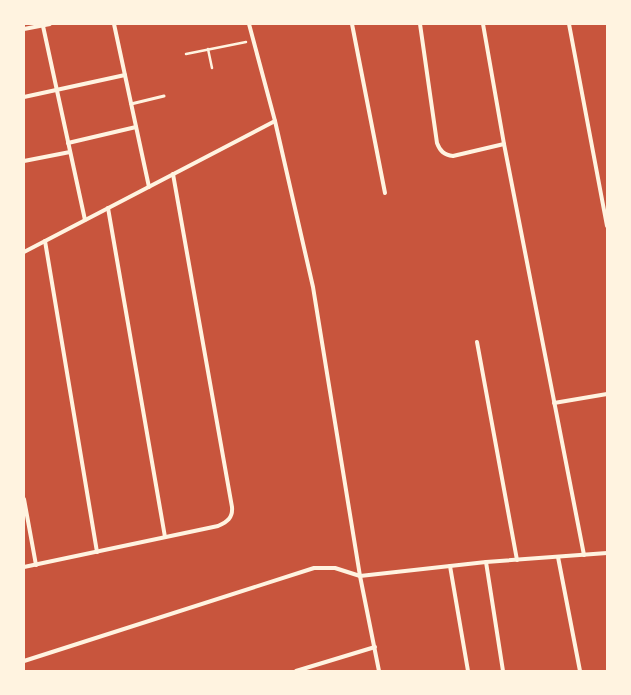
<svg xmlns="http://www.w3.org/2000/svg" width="631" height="695" font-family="'Libre Baskerville',serif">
	<rect width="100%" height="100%" fill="#c8553d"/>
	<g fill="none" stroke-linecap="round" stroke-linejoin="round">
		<g stroke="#fff3e0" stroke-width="2.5">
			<path d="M208 49 212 68"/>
			<path d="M186 54 246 42"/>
		</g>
		<path stroke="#fff3e0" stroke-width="3" d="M131 104 164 96"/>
		<g stroke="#fff3e0" stroke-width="4">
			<path d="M114 24 149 187"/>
			<path d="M249 24 275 121 313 287 360 576 379 671"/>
			<path d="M352 24 385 193"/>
			<path d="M420 24 437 143C440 151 444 155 453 156L504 144"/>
			<path d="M483 24 504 144 584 555"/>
			<path d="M569 24 607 226"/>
			<path d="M43 26 85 220"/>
			<path d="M24 29 50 24"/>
			<path d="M24 97 125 75"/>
			<path d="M68 143 136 127"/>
			<path d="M24 161 70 152"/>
			<path d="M108 208 165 537"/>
			<path d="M45 241 97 552"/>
			<path d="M24 252 275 121"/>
			<path d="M477 342 517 560"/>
			<path d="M554 403 607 394"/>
			<path d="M24 499 36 565"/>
			<path d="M558 557 580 671"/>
			<path d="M486 562 503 671"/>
			<path d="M450 566 468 671"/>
			<path d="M24 567 218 526C227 522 233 518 232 507L173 174"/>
			<path d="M24 661 314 568H335L360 576 486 562 607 553"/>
			<path d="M296 671 375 647"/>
		</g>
	</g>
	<rect width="631" height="695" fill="none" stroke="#fff3e0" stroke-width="50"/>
</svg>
